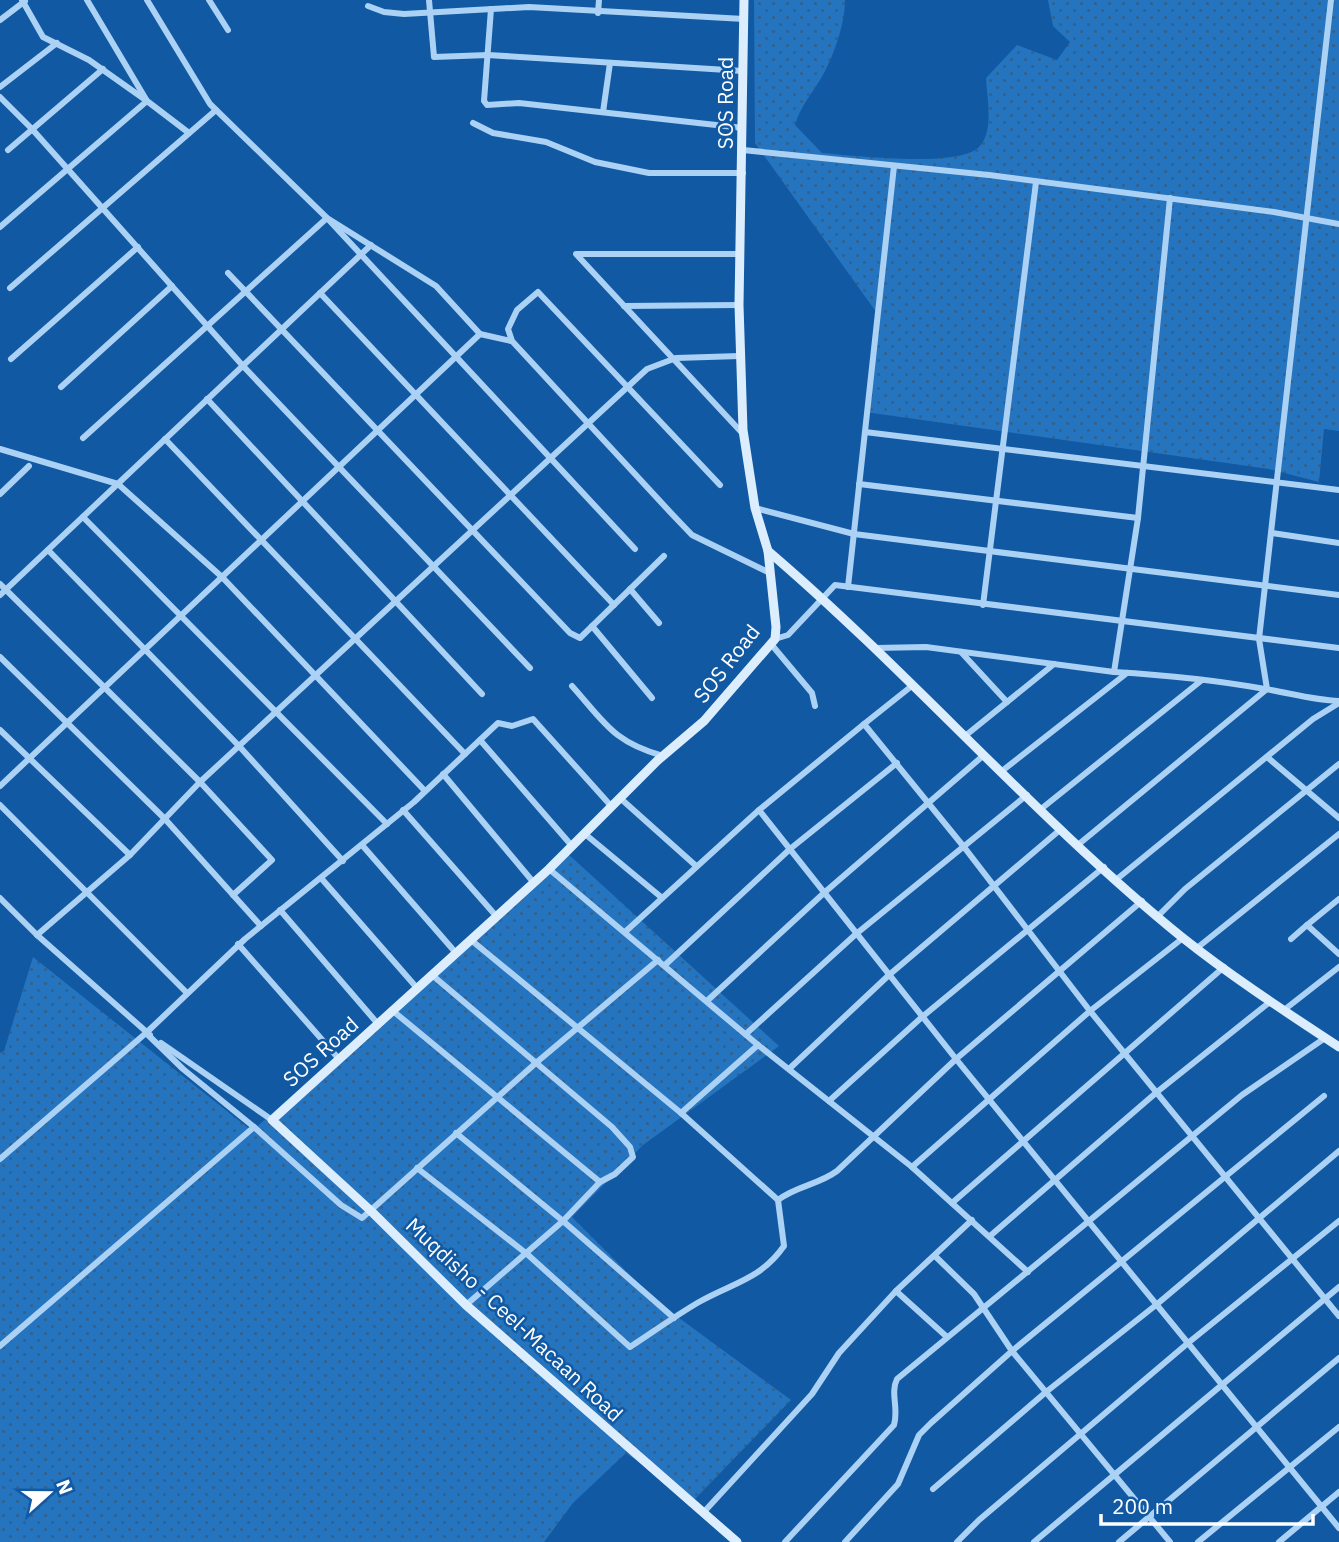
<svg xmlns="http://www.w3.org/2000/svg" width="1339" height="1542" font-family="'IBM Plex Sans',sans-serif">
	<defs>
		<pattern id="grass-dots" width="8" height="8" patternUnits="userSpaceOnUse" patternTransform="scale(1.75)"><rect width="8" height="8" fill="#2474c0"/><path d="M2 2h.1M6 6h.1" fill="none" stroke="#386086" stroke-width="1.8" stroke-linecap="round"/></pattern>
	</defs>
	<rect width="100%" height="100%" fill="#1159a2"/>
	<g fill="url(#grass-dots)">
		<path d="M754 0H845C845 23 835 52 824 73 814 92 801 104 795 125L822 153C852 155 960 169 980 146 994 130 987 98 986 78L1017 45 1057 60 1070 42 1053 26 1048 0H1339V431L1324 429 1319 482 1269 469 865 412 879 316 755 143Z"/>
		<path d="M567 853 779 1046 643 1145 572 1217 656 1301 791 1400 693 1501 626 1453 573 1503 544 1542H0V1053L4 1051 33 957 252 1131Z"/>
	</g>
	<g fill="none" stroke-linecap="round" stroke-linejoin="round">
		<g stroke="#abd1f5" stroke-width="6">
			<path d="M87 0 147 101 189 133"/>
			<path d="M147 0 210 104 327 218 635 549"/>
			<path d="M209 0 228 30"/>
			<path d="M429 0 434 57 488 55 743 71"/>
			<path d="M368 6 384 12 404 14 529 7 744 19"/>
			<path d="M491 9 484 101 487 105 519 103 743 128"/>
			<path d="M598 13 599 0"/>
			<path d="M0 20 25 1"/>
			<path d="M0 87 57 43"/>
			<path d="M0 97 32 129 243 366 530 668"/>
			<path d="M603 112 610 63"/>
			<path d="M473 123 493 133 546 142 595 162 649 173H743"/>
			<path d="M8 150 103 69"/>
			<path d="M743 150 989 175 1274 212 1339 224"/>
			<path d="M1170 198 1138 518 1114 672C1165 675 1215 680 1265 689 1290 693 1313 700 1339 701"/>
			<path d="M0 227 147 101 89 60 43 37 22 0"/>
			<path d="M739 254H576L744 435"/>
			<path d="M228 273 570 633 580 638 664 556"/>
			<path d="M10 288 216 110"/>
			<path d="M320 293 614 605"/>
			<path d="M624 306 739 305"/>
			<path d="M11 359 138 247"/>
			<path d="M61 387 172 286"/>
			<path d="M207 399 482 694"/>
			<path d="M865 432 1339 490"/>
			<path d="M83 438 327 218 436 286 480 334 511 341"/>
			<path d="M165 439 465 754"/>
			<path d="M0 449 118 484 222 577 425 791"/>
			<path d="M859 484 1138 518"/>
			<path d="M720 485 538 292 517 310 508 329 512 341 671 513 692 535 770 573"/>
			<path d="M0 494 29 466"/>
			<path d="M755 508 854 534 1339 595"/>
			<path d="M83 517 387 824"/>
			<path d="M1272 533 1339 543"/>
			<path d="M48 550 239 746 343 861"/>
			<path d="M0 584 200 782 272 860 233 895"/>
			<path d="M848 587 894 166"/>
			<path d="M630 589 659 623"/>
			<path d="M0 595 371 245"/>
			<path d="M983 605 1036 182"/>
			<path d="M592 626 652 698"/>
			<path d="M775 639 788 635 835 585 1339 648"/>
			<path d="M771 644 812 693 815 706"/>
			<path d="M875 648 926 647 1114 672"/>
			<path d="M961 652 1007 702"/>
			<path d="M0 657 165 819 261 926"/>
			<path d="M913 685 864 724 964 847 1090 1011 1339 1316"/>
			<path d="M572 686C605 723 613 742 663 756"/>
			<path d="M0 730 130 855"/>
			<path d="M965 736 1054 664"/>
			<path d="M480 740 572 846"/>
			<path d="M1267 757 1339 818"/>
			<path d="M1002 771 1127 673"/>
			<path d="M443 774 534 883"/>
			<path d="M0 786 480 334"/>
			<path d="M620 798 695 865"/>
			<path d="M0 805 187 993"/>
			<path d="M1041 809 1202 680"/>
			<path d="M403 810 497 917"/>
			<path d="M759 810 956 1059 1339 1528"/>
			<path d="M585 834 661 897"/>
			<path d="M1079 844 1267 689 1259 639 1331 0"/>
			<path d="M362 845 456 953"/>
			<path d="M549 869 758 1045 912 1167 1028 1272"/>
			<path d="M321 878 417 988"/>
			<path d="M1117 879 1313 719 1339 703"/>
			<path d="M0 898 37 935 150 1035"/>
			<path d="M1339 899 1307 925 1339 954"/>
			<path d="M280 910 378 1024"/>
			<path d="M1158 916 1185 889 1339 764"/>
			<path d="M625 932 759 810 864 724"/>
			<path d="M37 935 130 855 200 782 647 369 676 358 740 356"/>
			<path d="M1291 939 1307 925"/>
			<path d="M471 940 681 1113 778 1200C796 1186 818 1185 837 1171L956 1059 1142 901"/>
			<path d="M238 944 339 1059"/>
			<path d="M1197 948 1339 834"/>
			<path d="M665 965 790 849 897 763"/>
			<path d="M432 975 612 1127 630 1147 633 1157 615 1174 600 1182 563 1221 466 1305"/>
			<path d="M708 1000 825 892 984 755"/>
			<path d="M1284 1010 1339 967"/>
			<path d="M393 1011 600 1182"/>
			<path d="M747 1033 856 934 1027 795"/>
			<path d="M161 1043 272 1120"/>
			<path d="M789 1069 889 975 1061 829"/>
			<path d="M829 1101 922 1017 1104 867"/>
			<path d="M681 1113 758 1045"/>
			<path d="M254 1127 341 1205 362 1218 537 1062 658 960"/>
			<path d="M456 1133 563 1221 674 1318"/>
			<path d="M0 1159 146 1033 245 939 414 802 498 723 512 726 533 719 612 807"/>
			<path d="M912 1167 1090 1011 1183 938"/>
			<path d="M417 1168 527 1254 630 1347C653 1332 675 1316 699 1302 732 1283 760 1280 784 1246L778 1200"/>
			<path d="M952 1203 1224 967"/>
			<path d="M990 1236 1157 1092 1271 1001"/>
			<path d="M935 1256 974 1294 1012 1351 1170 1542"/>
			<path d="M896 1291 947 1337"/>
			<path d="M0 1346 254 1127 183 1069 146 1033"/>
			<path d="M933 1489 1046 1392 1156 1305 1339 1151"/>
			<path d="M703 1513 812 1394 839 1353 896 1291 972 1220"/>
			<path d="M785 1542 894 1425C899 1409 890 1393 897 1379L1242 1095 1325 1038"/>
			<path d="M845 1542 898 1484 919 1435 931 1423 1012 1351 1324 1096"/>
			<path d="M957 1542 979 1520 1188 1343 1339 1221"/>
			<path d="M1034 1542 1339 1287"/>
			<path d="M1119 1542 1339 1358"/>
			<path d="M1198 1542 1339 1427"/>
			<path d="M1279 1542 1339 1492"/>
		</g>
		<g stroke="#dcedfe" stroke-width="9">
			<path d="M768 551C912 674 1036 819 1183 938 1232 977 1286 1012 1339 1047"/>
			<path d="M737 1542 466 1305 371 1211 272 1120 549 869 657 761 704 721 775 639 776 627 768 551 755 508 743 430 739 305 744 0"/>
		</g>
	</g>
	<g text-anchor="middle" stroke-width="5" stroke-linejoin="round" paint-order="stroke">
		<g font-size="21" fill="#fff" stroke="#1159a2">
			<text transform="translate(726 103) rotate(-90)" y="7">SOS Road</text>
			<text transform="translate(727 664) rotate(-52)" y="7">SOS Road</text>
			<text transform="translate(321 1052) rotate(-42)" y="7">SOS Road</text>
			<text transform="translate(514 1320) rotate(43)" y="7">Muqdisho - Ceel-Macaan Road</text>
		</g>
	</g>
	<g transform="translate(49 1493) rotate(69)" stroke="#1159a2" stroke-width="5" paint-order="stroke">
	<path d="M0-5L12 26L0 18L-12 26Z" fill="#ffffff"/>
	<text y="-10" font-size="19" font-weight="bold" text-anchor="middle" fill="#ffffff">N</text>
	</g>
	<path d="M1101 1514v10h212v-10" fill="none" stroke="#ffffff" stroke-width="3.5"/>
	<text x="1112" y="1514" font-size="21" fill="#ffffff" stroke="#1159a2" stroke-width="5" paint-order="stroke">200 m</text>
</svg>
